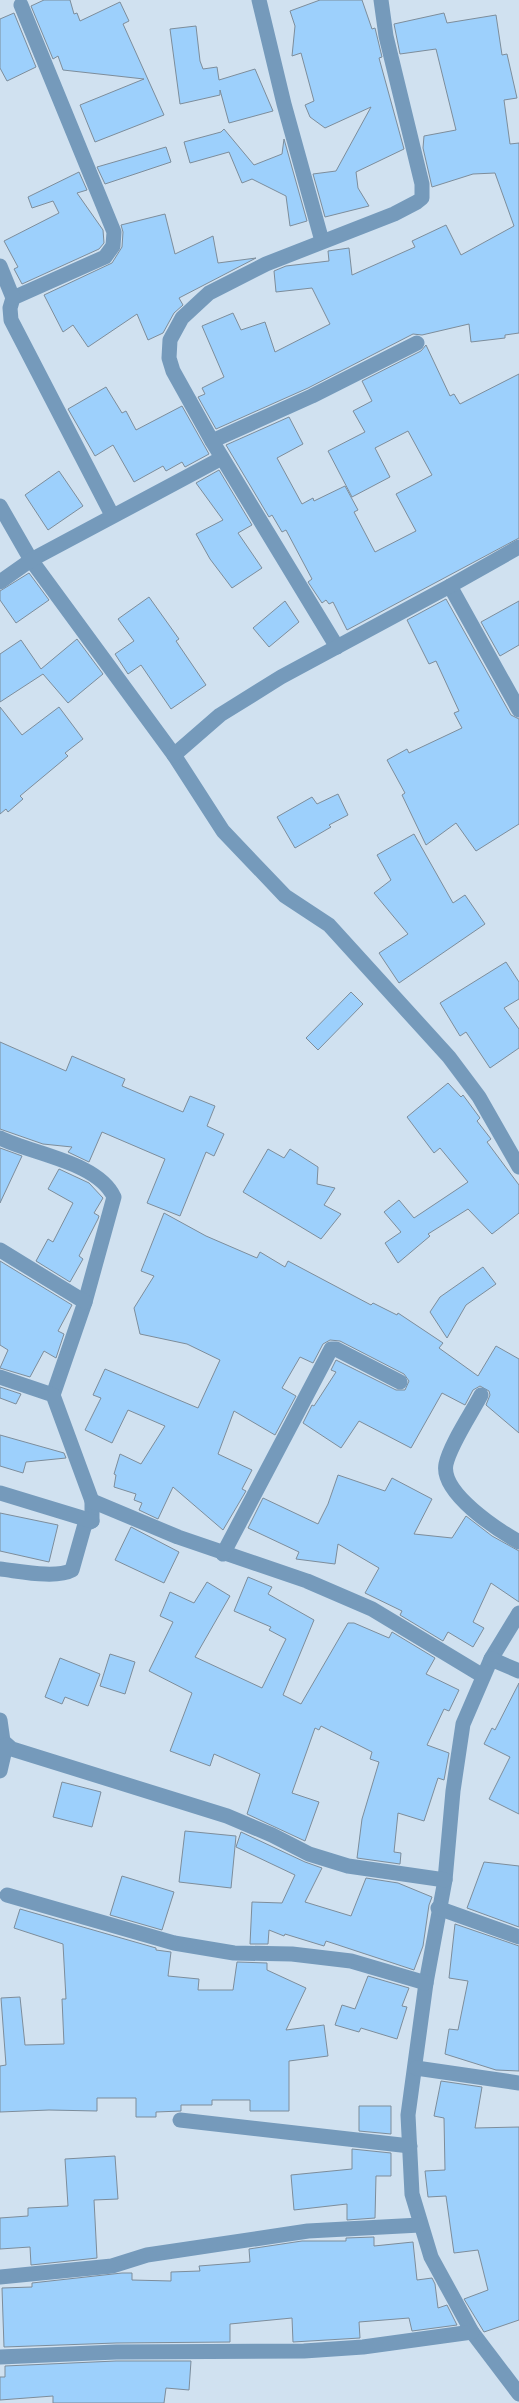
<svg xmlns="http://www.w3.org/2000/svg" width="519" height="2403" font-family="Karla,sans-serif">
	<rect width="100%" height="100%" fill="#d0e1f0"/>
	<g fill="#9dd0fc" stroke="#7d8d9b">
		<path d="M44 0H70L74 14 77 13 80 21 120 2 129 21 123 24 164 115 95 142 80 105 144 79 63 70 58 56 53 59 31 6Z"/>
		<path d="M320 0H362L372 29 375 28 382 57 379 58 404 149 356 172 358 188 369 206 325 217 313 174 336 171 371 107 325 128 310 117 305 105 314 101 301 53 292 56 295 26 290 11Z"/>
		<path d="M14 13 36 67 7 81 0 68V19Z"/>
		<path d="M444 13 447 23 496 15 502 55 507 54 517 98 504 100 510 144 519 143V333L505 335V338L471 342 469 324 422 335 413 334 308 388 216 429 198 397 205 394 202 388 224 377 202 326 233 313 241 330 265 322 275 352 330 324 312 288 276 292 274 271 286 266 329 261 328 251 349 248 352 275 415 247 412 241 446 225 461 255 514 226 495 173 473 174 432 187 423 148 424 136 456 130 436 49 400 54 394 24Z"/>
		<path d="M196 26 200 61 203 69 217 67 219 80 255 69 273 111 229 123 220 90V95L180 104 170 29Z"/>
		<path d="M224 129 254 165 282 154 284 139 307 221 290 226 286 196 252 179 242 183 229 152 190 163 184 142 221 132Z"/>
		<path d="M166 147 171 162 105 184 97 167Z"/>
		<path d="M79 172 87 190 77 193 103 230 104 243 99 249 22 284 14 269 18 267 4 241 59 213 53 201 32 208 28 197Z"/>
		<path d="M165 214 175 254 213 236 218 263 256 258 179 298 183 305 174 313 163 333 148 340 137 314 88 347 73 325 63 332 44 295 112 263 122 247 123 232 121 225Z"/>
		<path d="M426 345 450 396 454 394 460 404 519 374V538L347 630 333 602 329 604 326 600 322 603 308 582 312 579 286 530 282 532 272 515 269 517 226 445 289 417 303 444 277 458 302 504 313 498 314 501 345 486 358 510 354 512 375 552 416 531 396 494 432 475 408 431 375 448 390 477 352 497 328 451 365 432 353 411 372 401 362 381 421 351Z"/>
		<path d="M106 387 122 413 126 411 136 430 182 406 209 454 185 467 182 462 166 471 163 466 134 482 113 445 95 456 68 409Z"/>
		<path d="M219 470 252 525 238 533 262 568 232 588 210 559 196 534 223 520 196 483Z"/>
		<path d="M59 471 83 506 48 530 25 495Z"/>
		<path d="M29 573 49 600 16 623 0 600V591Z"/>
		<path d="M149 597 179 639 176 641 206 685 171 709 141 665 128 674 115 654 134 641 118 619Z"/>
		<path d="M446 599 511 715 519 719V824L476 851 456 823 426 845 402 795 405 793 387 760 407 749 409 753 462 728 454 713 459 711 436 661 429 664 407 620Z"/>
		<path d="M285 601 299 622 269 647 253 628Z"/>
		<path d="M519 601V645L500 656 481 622Z"/>
		<path d="M77 639 103 674 68 703 43 674 0 702V654L21 640 41 669Z"/>
		<path d="M0 707 22 735 59 707 83 739 65 753 68 756 20 796 23 799 8 812 6 809 0 814Z"/>
		<path d="M338 794 348 815 329 825 331 827 295 848 277 817 312 797 317 804Z"/>
		<path d="M414 834 453 903 465 895 485 924 399 983 379 953 408 934 374 893 391 880 377 855Z"/>
		<path d="M506 962 519 982V999L504 1008 519 1029V1048L490 1068 466 1032 460 1036 440 1003Z"/>
		<path d="M351 992 363 1004 318 1050 306 1038Z"/>
		<path d="M0 1042 66 1071 72 1056 125 1079 122 1086 183 1112 190 1096 215 1106 207 1126 224 1134 214 1156 206 1152 180 1216 147 1203 165 1159 102 1132 89 1162 68 1152 72 1147 43 1144 0 1129Z"/>
		<path d="M448 1083 461 1097 463 1095 480 1118 477 1121 491 1139 487 1142 519 1185V1213L492 1234 468 1209 428 1234 430 1236 398 1263 385 1243 401 1232 384 1212 399 1200 414 1218 468 1182 440 1148 434 1153 407 1117Z"/>
		<path d="M0 1148 22 1156 0 1203Z"/>
		<path d="M268 1149 284 1158 290 1149 318 1167 317 1184 335 1188 324 1205 341 1214 321 1239 243 1192Z"/>
		<path d="M59 1169 89 1183 103 1198 94 1213 99 1216 98 1219 79 1256 83 1259 70 1282 36 1261 48 1239 53 1242 73 1203 48 1189Z"/>
		<path d="M164 1213 206 1236 257 1258 260 1252 285 1267 288 1261 371 1305 373 1303 397 1315 398 1313 443 1343 439 1348 478 1376 496 1346 519 1359V1433L486 1405 490 1395 489 1391 480 1386 473 1390 465 1405 442 1393 411 1448 359 1421 341 1448 303 1423 312 1405 314 1406 336 1372 331 1370 336 1360 396 1390H405L409 1381 404 1374 340 1341 330 1340 323 1344 313 1363 300 1357 282 1388 296 1396 275 1435 234 1411 218 1454 252 1470 242 1489 246 1491 223 1530 173 1487 158 1519 139 1510 142 1503 134 1500 136 1494 114 1487 116 1475 114 1474 120 1454 141 1464 165 1426 128 1410 112 1443 85 1430 101 1398 93 1395 105 1369 198 1408 220 1360 187 1344 140 1334 134 1308 154 1276 141 1271Z"/>
		<path d="M0 1261 72 1305 58 1331 64 1334 56 1358 44 1351 30 1377 0 1368 8 1350 0 1345Z"/>
		<path d="M483 1267 496 1284 466 1305 447 1338 430 1312 440 1297Z"/>
		<path d="M0 1387 21 1394 16 1404 0 1398Z"/>
		<path d="M0 1435 64 1453 66 1458 26 1462 23 1473 0 1466Z"/>
		<path d="M338 1475 385 1491 392 1478 432 1499 414 1534 452 1538 466 1516 492 1536 519 1551V1602L491 1583 473 1622 484 1628 473 1647 448 1632 443 1641 400 1615 402 1611 365 1593 379 1568 338 1544 335 1564 296 1559 299 1552 248 1528 263 1498 318 1524 328 1504Z"/>
		<path d="M0 1513 58 1525 49 1562 0 1551Z"/>
		<path d="M131 1527 179 1552 164 1583 115 1560Z"/>
		<path d="M248 1577 272 1587 268 1594 314 1620 283 1695 301 1704 348 1623H354L389 1638 392 1632 435 1658 426 1674 459 1690 449 1711 444 1709 427 1745 449 1753 444 1780 438 1778 424 1821 398 1813 394 1852 401 1853 400 1864 357 1858 362 1819 379 1762 370 1759 372 1752 321 1726 319 1730 315 1728 292 1793 319 1802 305 1841 247 1814 260 1774 214 1754 210 1766 170 1751 192 1693 149 1671 173 1622 160 1616 170 1592 194 1603 207 1582 230 1596 195 1657 262 1688 286 1639 269 1630 271 1627 234 1611Z"/>
		<path d="M110 1654 135 1662 125 1694 100 1686Z"/>
		<path d="M60 1658 100 1674 88 1706 65 1697 62 1704 45 1697Z"/>
		<path d="M519 1683V1814L489 1799 510 1757 484 1744 492 1728 495 1730Z"/>
		<path d="M62 1782 101 1792 92 1827 53 1817Z"/>
		<path d="M185 1831 236 1836 231 1888 179 1882Z"/>
		<path d="M241 1832 305 1862 322 1868 305 1902 351 1916 366 1878 398 1883 432 1897 429 1905 423 1946 414 1970 326 1941 324 1946 285 1934 284 1936 269 1930 268 1944H250L252 1902 282 1903 295 1875 236 1847Z"/>
		<path d="M484 1862 519 1866V1927L467 1908Z"/>
		<path d="M122 1876 174 1892 162 1930 110 1915Z"/>
		<path d="M20 1909 156 1948V1950L171 1952 168 1976 199 1979 198 1990H233L237 1962 267 1963V1970L306 1988 286 2030 324 2025 328 2056 289 2061V2111H250V2100H212V2105H181V2111L156 2112V2117H136V2098H97V2111L49 2110 0 2112V2066L6 2065 1 1998 20 1997 25 2045 64 2044 62 1999H66L63 1944 14 1928Z"/>
		<path d="M455 1924 519 1946V2071L496 2070 445 2054 449 2029 458 2030 468 1981 449 1978Z"/>
		<path d="M368 1976 409 1988 402 2006 407 2007 397 2039 361 2028 359 2032 335 2025 342 2005 355 2009Z"/>
		<path d="M441 2081 482 2087 475 2128 519 2127V2320L484 2332 464 2299 488 2290 478 2250 454 2253 446 2196 428 2197 425 2171 445 2170 444 2118 434 2116Z"/>
		<path d="M359 2106H391V2134L359 2131Z"/>
		<path d="M352 2149 391 2153V2176H376L375 2218 347 2220V2204L294 2210 291 2175 352 2169Z"/>
		<path d="M115 2156 118 2199 94 2200 97 2258 31 2265 30 2247 0 2249V2218L28 2216V2208L68 2206 65 2159Z"/>
		<path d="M374 2237V2246L413 2242 417 2280 432 2278 435 2284 438 2308 447 2305 457 2325 412 2331 409 2318 359 2322 360 2338 293 2342 292 2318 230 2324V2342L116 2343 4 2347 2 2288 32 2287V2283L122 2273H132V2280L171 2281V2272L200 2271 199 2266 250 2262 249 2249 302 2241H346V2238Z"/>
		<path d="M116 2361H191L189 2390 166 2388 164 2403H53V2396L0 2400V2377H5V2366Z"/>
	</g>
	<g fill="none" stroke-linecap="round" stroke-linejoin="round">
		<g stroke="#759abb" stroke-width="15">
			<path d="M259 0 284 104 322 241"/>
			<path d="M21 5 114 232 113 246 105 257 13 298 10 308 11 320 112 515"/>
			<path d="M0 266 13 298"/>
			<path d="M212 441 312 396 417 343"/>
			<path d="M0 506 31 560 174 755 223 831 285 896 329 925 449 1057 479 1097 519 1167"/>
			<path d="M0 582 31 560 222 458"/>
			<path d="M450 586 519 710"/>
			<path d="M337 647 212 441 173 371 169 358 170 340 182 318 209 293 266 264 394 214 417 202 422 198V184L386 36 381 0"/>
			<path d="M174 755 220 715 281 677 450 586 519 547"/>
			<path d="M0 1138C32 1154 98 1162 114 1197L85 1302 53 1395"/>
			<path d="M0 1250 85 1302"/>
			<path d="M0 1377 53 1395 92 1501V1521L85 1524 72 1570C56 1579 19 1571 0 1569"/>
			<path d="M481 1395C471 1414 450 1445 446 1464 440 1493 498 1530 519 1542"/>
			<path d="M0 1493 92 1521"/>
			<path d="M92 1501 178 1537 307 1581 372 1609 483 1676"/>
			<path d="M223 1554 331 1349H336L400 1382"/>
			<path d="M519 1613 491 1659 463 1724 453 1791 445 1880 426 1983 408 2115 412 2194 431 2257 472 2332 519 2394"/>
			<path d="M491 1659 519 1671"/>
			<path d="M0 1720 3 1741 12 1749 227 1816 272 1835 309 1854 348 1866 445 1880"/>
			<path d="M0 1771 6 1745"/>
			<path d="M7 1895 174 1943 234 1953 292 1954 351 1961 426 1983"/>
			<path d="M438 1908 519 1937"/>
			<path d="M416 2068 519 2083"/>
			<path d="M180 2120 410 2146"/>
			<path d="M0 2277 112 2266 147 2255 308 2231 420 2225"/>
			<path d="M0 2357 116 2352 304 2351 363 2347 472 2332"/>
		</g>
	</g>
</svg>
